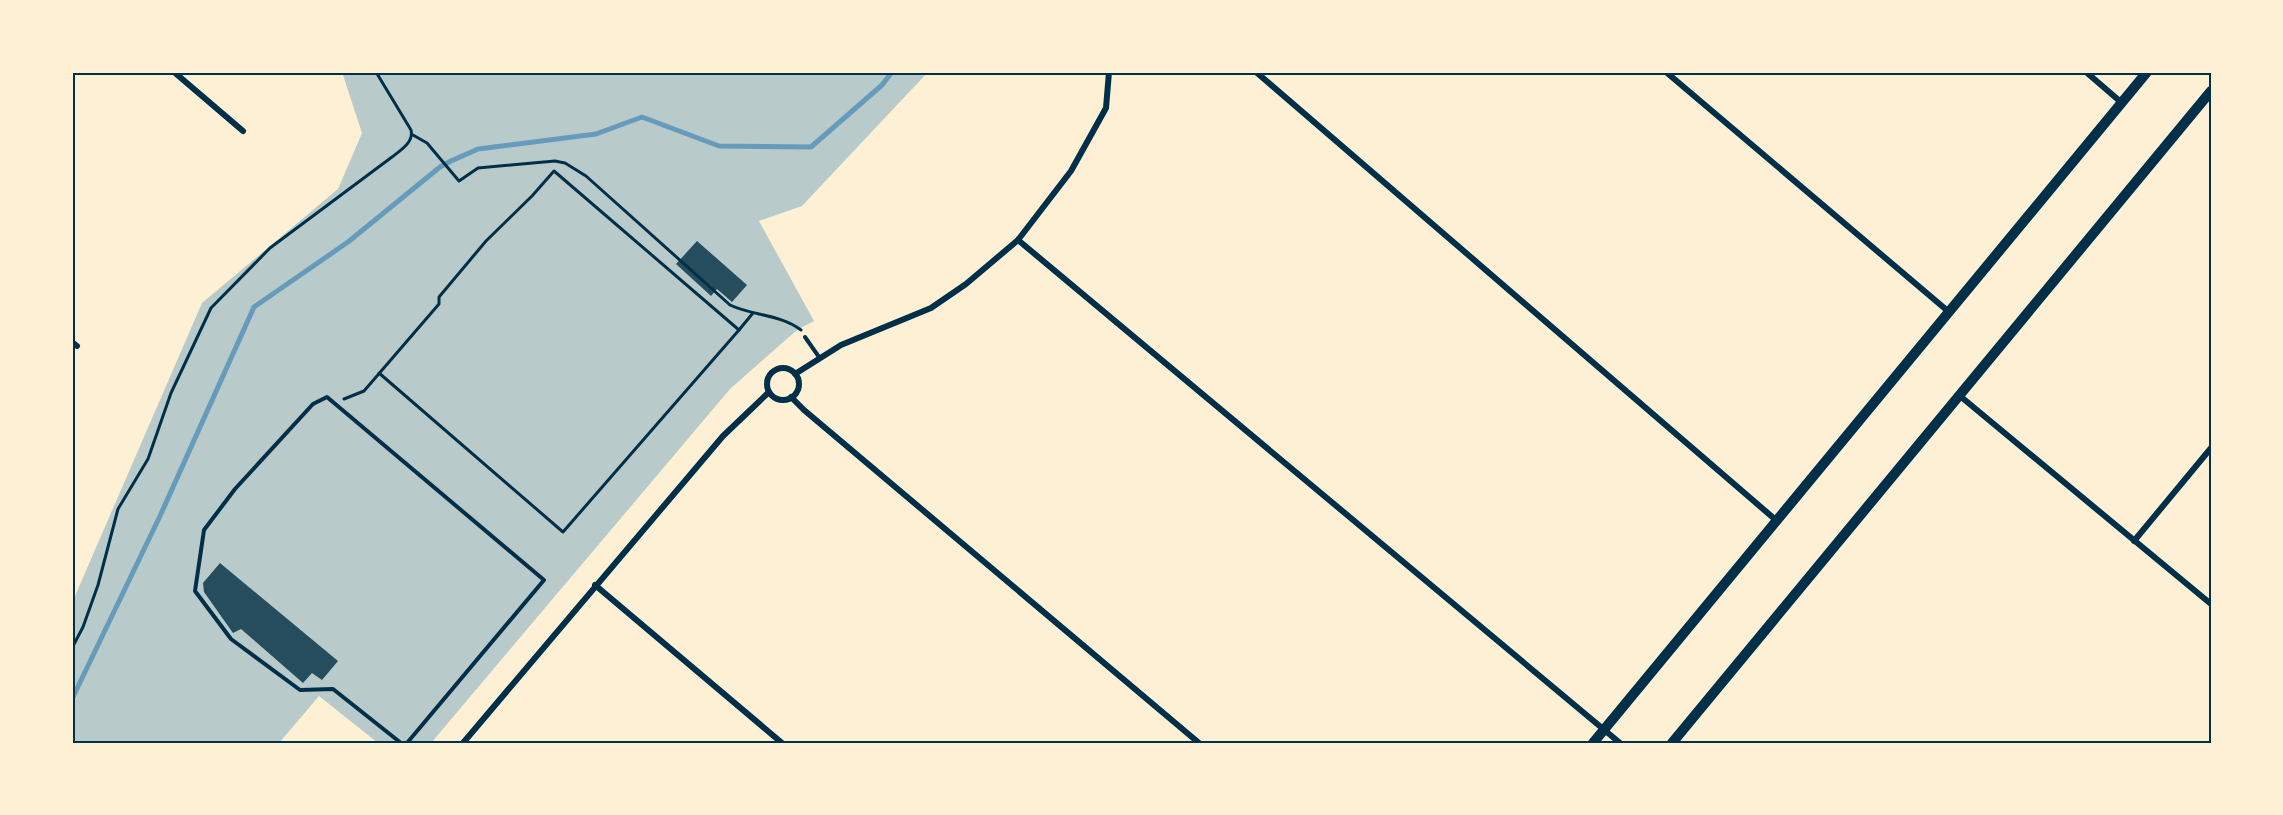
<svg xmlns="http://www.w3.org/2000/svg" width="2283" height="815" font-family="'Alegreya Sans',sans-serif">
	<rect width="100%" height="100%" fill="#fdf0d5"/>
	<path fill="#b9caca" d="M342 72H928L802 206 759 221 814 321 797 330 730 389 431 743H378L319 696 279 743H72V603L202 303 338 189 362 133Z"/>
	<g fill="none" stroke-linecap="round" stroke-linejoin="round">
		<path stroke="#669bbc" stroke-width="5" d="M72 699 160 516 254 307 348 242 440 167 451 161 478 149 596 134 642 117 719 146 811 147 882 85 892 72"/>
	</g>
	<g fill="#264d5e">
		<path d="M697 241 747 285 732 302 717 289 711 296 676 264Z"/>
		<path d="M220 563 338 661 322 680 312 673 303 683 241 629 233 633 204 592 203 583Z"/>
	</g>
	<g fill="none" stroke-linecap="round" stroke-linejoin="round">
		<g stroke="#003049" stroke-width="3">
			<path d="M413 135 427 143 459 181 478 168 555 161 565 163 586 176 730 305C753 316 780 314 801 330"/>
			<path d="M739 330 753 313"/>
			<path d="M344 399 364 391 439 304V297L486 241 532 196 554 171 739 330 563 532 379 373"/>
			<path d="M72 648 83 627 98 585 118 509 148 459 171 393 211 308 270 248 392 157C401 150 414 142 411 130L376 72"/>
		</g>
		<g stroke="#003049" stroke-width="4">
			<path d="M805 337 819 357"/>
			<path d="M401 743 333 689 300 690 231 639 195 591 204 530 235 489 313 404 327 397 544 580 407 743"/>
		</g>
		<g stroke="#003049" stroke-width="6">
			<path d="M174 72 243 131"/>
			<path d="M1256 72 1777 521"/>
			<path d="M1666 72 1949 312"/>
			<path d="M2086 72 2122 103"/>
			<path d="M1018 240 1620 743"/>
			<path d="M72 342 77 346"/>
			<circle cx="783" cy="384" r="16"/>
			<path d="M795 374 841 345 931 308 966 284 1018 240 1071 171 1106 108 1109 72"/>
			<path d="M1960 396 2211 604"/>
			<path d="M791 397 804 410 1199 743"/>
			<path d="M2134 541 2211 448"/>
			<path d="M595 585 782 743"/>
			<path d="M463 743 723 436 769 392"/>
		</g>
		<g stroke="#003049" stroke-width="10">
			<path d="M1593 743 2147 72"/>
			<path d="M1672 743 2211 91"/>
		</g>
	</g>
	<rect width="2283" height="815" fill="none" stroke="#fdf0d5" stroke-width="147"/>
	<rect x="74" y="74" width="2136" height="668" fill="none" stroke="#003049" stroke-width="2"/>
</svg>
